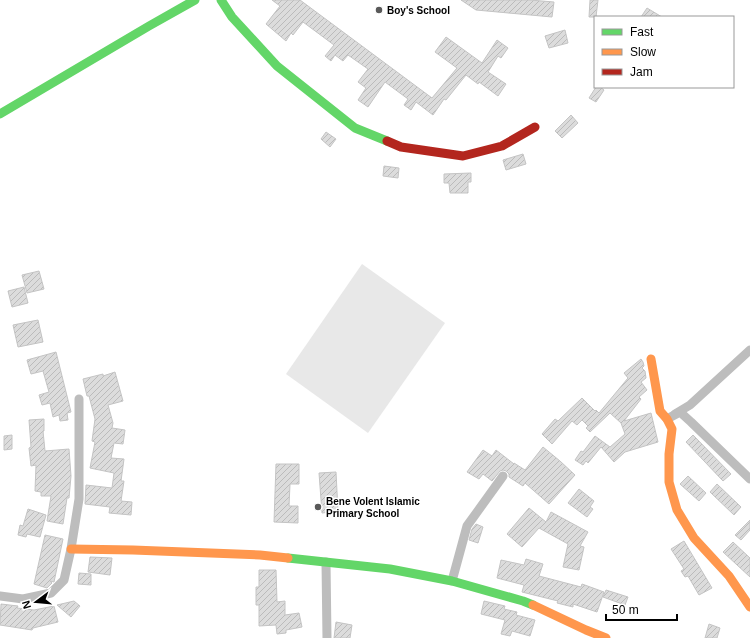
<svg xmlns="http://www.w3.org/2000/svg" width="750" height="638" font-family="Helvetica,sans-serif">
	<defs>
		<pattern id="building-hatch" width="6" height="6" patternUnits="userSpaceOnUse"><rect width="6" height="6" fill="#dcdcdc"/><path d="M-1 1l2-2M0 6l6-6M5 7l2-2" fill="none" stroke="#bbb"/></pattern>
	</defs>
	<rect width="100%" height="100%" fill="#fff"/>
	<path fill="#e8e8e8" d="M362 264 445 323 368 433 286 374Z"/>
	<g fill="url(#building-hatch)" stroke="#c4c4c4">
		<path d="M272 0H300L432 98 457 68 435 52 446 37 482 63 497 40 508 48 501 58 498 56 488 72 506 84 498 96 479 82 478 84 466 75 446 100 444 99 433 115 416 102 411 110 404 105 408 99 385 82 368 107 358 100 366 88 358 82 368 69 348 55 343 61 335 55 331 61 325 56 334 45 303 22 293 35 291 33 286 41 266 24 280 6Z"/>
		<path d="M461 0H530L554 2 552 17 476 10Z"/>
		<path d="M590 0H598L596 17H589Z"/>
		<path d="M647 8 662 17H641Z"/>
		<path d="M565 30 568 43 549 48 545 36Z"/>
		<path d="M596 87H600L604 90 596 102 589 98Z"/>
		<path d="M571 115 578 123 562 138 555 131Z"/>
		<path d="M326 132 336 139 330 147 321 139Z"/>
		<path d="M523 154 526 164 506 170 503 160Z"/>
		<path d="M384 166 399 168 398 178 383 176Z"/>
		<path d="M471 173V182H468V193H450L449 183H444V174Z"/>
		<path d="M39 271 44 289 27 293 22 275Z"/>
		<path d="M24 287 28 303 12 307 8 291Z"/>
		<path d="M38 320 43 342 18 347 13 325Z"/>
		<path d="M56 352 71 412 67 413 68 420 60 421 59 415 53 417 50 403 42 405 39 395 49 392 43 371 31 374 27 360Z"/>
		<path d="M641 359 643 362 644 366 642 368 645 371 646 378 641 382 647 390 639 397 641 399 624 421 651 413 658 442 625 452 614 462 601 447 588 463 586 461 583 465 575 460 581 451 583 452 595 436 610 447 625 434 621 423 610 413 590 432 586 428 588 426 582 420 577 425 572 421 552 444 542 434 555 419 558 421 582 398 595 411 596 410 599 413 628 378 624 373Z"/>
		<path d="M115 372 123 401 108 405 113 423 112 428 125 430 123 444 114 443 111 458 124 459 121 481H124L121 501 132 502 131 515 109 513 110 507 85 504 86 485 112 488 114 473 90 468 95 442 92 441 95 419 89 396H87L83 379 103 374V376Z"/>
		<path d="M44 419V431H43L45 451 69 449 71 476 69 498H67L63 524 47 521 51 496H41V492L35 491 36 465 31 466 29 448 31 447 29 420Z"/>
		<path d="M12 435V449L4 450V436Z"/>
		<path d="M693 435 731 474 723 481 686 442Z"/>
		<path d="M543 447 560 461 575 475 549 504 525 483 523 486 509 477V474L506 471 503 470 500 471 492 481 483 474 479 479 467 472 483 450 492 456 496 450 514 464V463L525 470Z"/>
		<path d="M276 464H299V484H290L289 506H298V523L274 522Z"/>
		<path d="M336 472 338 511 322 513 319 473Z"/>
		<path d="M688 476 706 493 699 501 680 484Z"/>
		<path d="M717 484 741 507 734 515 710 492Z"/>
		<path d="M579 489 594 501 590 507 593 509 587 517 568 503Z"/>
		<path d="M529 508 546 522 551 512 588 532 580 546 584 547 579 570 563 567 568 544 539 528 522 547 507 534Z"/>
		<path d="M28 509 46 515 40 537 27 534 26 537 18 535 20 525 23 526Z"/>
		<path d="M750 520V530L741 540 735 535Z"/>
		<path d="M476 524 483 527 478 543 469 540 472 529Z"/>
		<path d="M45 535 63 539 54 582 50 581 52 583 47 588 34 584Z"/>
		<path d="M684 541 712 588 699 595 688 576 685 577 681 571 684 569 671 549Z"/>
		<path d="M733 542 750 558V577L723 552Z"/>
		<path d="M90 557 112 558 110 575 88 572Z"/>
		<path d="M526 559 543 564 539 576 581 587 582 584 604 592 597 612 573 604V607L557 603 558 601 522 592 524 585 497 578 501 560 524 565Z"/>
		<path d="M259 570H276L277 602 285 601V615L299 613 302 627 286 630V633L277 634 276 625 259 626V605H256V587H259Z"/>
		<path d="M79 573 91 574V585L78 584Z"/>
		<path d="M606 590 628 597 625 605 603 597Z"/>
		<path d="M74 601 80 606 71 617 57 605Z"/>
		<path d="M484 601 505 606 504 609 517 612 516 615 535 620 530 636 512 631 510 636 501 634 505 620 481 614Z"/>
		<path d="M1 604 18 606 17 608 34 610 54 606 58 622 33 628 32 630 0 625Z"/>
		<path d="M336 622 352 625 350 638H334Z"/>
		<path d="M709 624 720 628 717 638H705Z"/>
	</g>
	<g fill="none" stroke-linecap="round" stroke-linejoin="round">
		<g stroke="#bdbdbd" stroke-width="9">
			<path d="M675 414 690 405 750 350"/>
			<path d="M667 419 680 412 691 422 750 479"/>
			<path d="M326 562 327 638"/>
			<path d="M452 581 467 526 503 476"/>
			<path d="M0 596 23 599 51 593 64 580 71 549 79 499V399"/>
		</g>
		<g stroke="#63d668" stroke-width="9">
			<path d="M221 0 232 17 277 66 355 128 387 141"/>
			<path d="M0 114 149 26 195 0"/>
			<path d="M288 558 390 569 452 581 523 601 533 605"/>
		</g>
		<g stroke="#ff974d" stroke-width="9">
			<path d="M651 359 660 411 667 419 672 429 669 454V482L677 510 694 538 729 576 750 607"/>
			<path d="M71 549 133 550 260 555 288 558"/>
			<path d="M533 605 586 630 606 638"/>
		</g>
		<path stroke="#b3261e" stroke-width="9" d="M387 141 401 147 463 156 502 146 535 127"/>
	</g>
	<g fill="#595959" stroke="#fff" stroke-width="1.5">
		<circle cx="379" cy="10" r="4"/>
		<circle cx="318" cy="507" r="4"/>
	</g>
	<g text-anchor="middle" stroke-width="3" stroke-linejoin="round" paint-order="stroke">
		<g font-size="10" font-weight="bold" fill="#000" stroke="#fff" text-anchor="start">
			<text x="387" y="14">Boy's School</text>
			<text x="326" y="505">Bene Volent Islamic<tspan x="326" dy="12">Primary School</tspan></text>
		</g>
	</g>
	<rect x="594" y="16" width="140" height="72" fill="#ffffff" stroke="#999999"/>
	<rect x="602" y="29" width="20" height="6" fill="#63d668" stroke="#999999"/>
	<text x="630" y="36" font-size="12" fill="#000000">Fast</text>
	<rect x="602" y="49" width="20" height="6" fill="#ff974d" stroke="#999999"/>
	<text x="630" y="56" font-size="12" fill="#000000">Slow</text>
	<rect x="602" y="69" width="20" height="6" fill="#b3261e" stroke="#999999"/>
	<text x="630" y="76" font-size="12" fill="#000000">Jam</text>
	<g transform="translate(36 602) rotate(254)" stroke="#ffffff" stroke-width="3" paint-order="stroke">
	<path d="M0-3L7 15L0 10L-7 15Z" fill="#000000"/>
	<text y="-6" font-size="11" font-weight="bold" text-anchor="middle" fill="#000000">N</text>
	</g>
	<path d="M606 614v6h71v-6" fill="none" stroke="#000000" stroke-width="2"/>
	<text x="612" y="614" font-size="12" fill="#000000" stroke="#ffffff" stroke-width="3" paint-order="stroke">50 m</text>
</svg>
